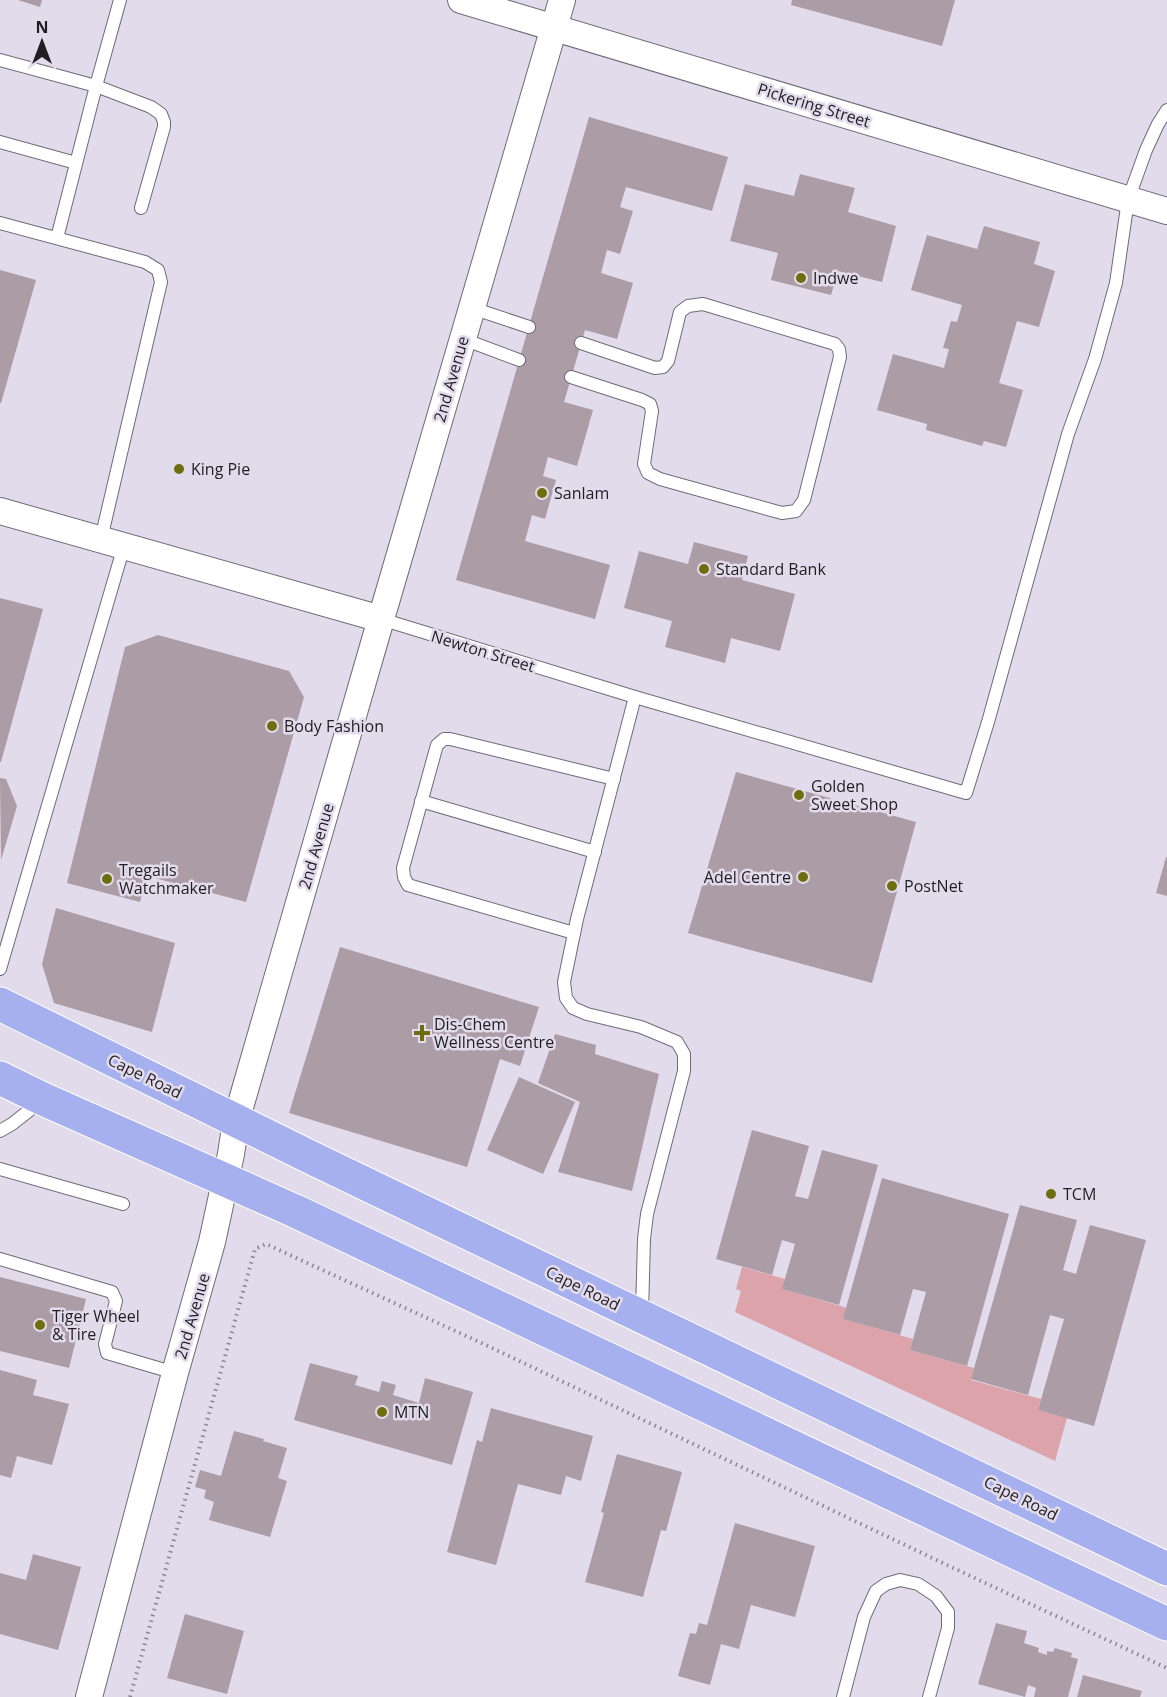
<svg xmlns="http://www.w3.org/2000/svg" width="1167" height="1697" font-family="'Open Sans',sans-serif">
	<rect width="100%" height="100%" fill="#e2dbeb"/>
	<path fill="#dca4aa" d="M742 1267 785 1279 783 1289 847 1308 844 1319 913 1339 910 1350 974 1368 971 1380 1041 1399 1038 1410 1067 1418 1055 1461 735 1312 741 1291 736 1289Z"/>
	<g fill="#ab9ca5">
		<path d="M18 0H42L40 7Z"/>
		<path d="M792 0H955L942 46 791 5Z"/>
		<path d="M589 117 728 157 712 211 626 187 620 207 633 211 620 254 607 250 601 273 633 283 617 339 585 330 564 402 593 410 577 466 548 457 543 476 556 480 545 519 532 515 525 541 610 565 595 619 456 580Z"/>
		<path d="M800 174 855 188 848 212 896 226 882 282 838 271 831 295 771 280 778 253 730 241 745 184 794 196Z"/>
		<path d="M984 226 1040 242 1034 264 1055 271 1039 327 1017 321 999 383 1023 390 1006 447 984 441 982 446 926 430 927 424 877 410 893 354 944 368 949 349 943 348 951 321 957 322 962 305 911 290 927 235 977 249Z"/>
		<path d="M0 270 36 280 1 403H0Z"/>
		<path d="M694 542 748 556 742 580 795 594 780 651 731 638 725 663 665 647 672 621 624 608 639 551 688 564Z"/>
		<path d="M0 598 43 609 1 762H0Z"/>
		<path d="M158 635 289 671 304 697 246 902 147 876 140 902 67 883 125 647Z"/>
		<path d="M736 772 916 822 872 983 688 933Z"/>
		<path d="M0 778 6 779 17 806 1 860Z"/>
		<path d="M1166 857H1167V896L1156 893Z"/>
		<path d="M56 908 175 943 152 1032 54 1003 42 964Z"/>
		<path d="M340 947 539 1007 520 1066 500 1059 467 1167 289 1113Z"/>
		<path d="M555 1034 596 1045 595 1054 659 1074 632 1191 558 1172 580 1102 538 1083Z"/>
		<path d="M519 1077 575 1102 543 1174 487 1150Z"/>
		<path d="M752 1130 809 1146 795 1196 808 1199 822 1150 878 1165 839 1305 782 1289 795 1244 782 1240 772 1275 716 1259Z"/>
		<path d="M882 1178 1009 1214 967 1366 910 1350 926 1292 913 1289 900 1335 843 1319Z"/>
		<path d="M1020 1205 1077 1220 1063 1270 1076 1274 1090 1225 1146 1240 1094 1426 1038 1410 1064 1319 1050 1315 1028 1395 971 1379Z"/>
		<path d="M0 1277 86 1299 69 1368 0 1351Z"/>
		<path d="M310 1363 358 1376 355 1385 379 1392 382 1381 396 1385 393 1395 419 1403 425 1378 473 1392 452 1465 294 1420Z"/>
		<path d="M0 1370 37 1380 33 1395 69 1404 52 1465 17 1456 11 1478 0 1475Z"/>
		<path d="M491 1408 593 1436 581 1481 566 1476 561 1495 518 1484 496 1565 447 1552 477 1440 482 1442Z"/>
		<path d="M234 1431 264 1439 263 1441 287 1448 278 1478 287 1481 270 1537 209 1520 214 1502 204 1498 206 1490 195 1487 200 1470 221 1476Z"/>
		<path d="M617 1454 682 1472 666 1531 661 1530 643 1597 585 1582 604 1513 601 1512Z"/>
		<path d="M735 1523 815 1546 795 1617 751 1605 739 1649 721 1644 710 1685 678 1676 690 1633 696 1634 699 1623 707 1625Z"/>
		<path d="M33 1554 81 1567 58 1650 0 1634V1573L26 1580Z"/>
		<path d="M185 1614 244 1631 227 1694 167 1678Z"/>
		<path d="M996 1623 1027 1631 1024 1643 1039 1648 1038 1652 1047 1655V1651L1053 1652 1055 1648 1072 1653 1071 1657 1078 1659 1068 1697H1034L1036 1688 1028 1685 1025 1697 978 1684Z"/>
		<path d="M1083 1675 1142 1691 1140 1697H1077Z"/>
	</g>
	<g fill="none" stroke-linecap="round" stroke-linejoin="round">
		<defs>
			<g id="service">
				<path d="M0 60 96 86 151 107 161 114 164 122V127L141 208"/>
				<path d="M0 142 76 163"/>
				<path d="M0 223 145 262 158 270 161 282 101 539"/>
				<path d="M57 238 96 86 120 0"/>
				<path d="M472 308 529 327"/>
				<path d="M463 339 519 360"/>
				<path d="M571 377 642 400 650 404 652 411 644 464 648 473 660 479 782 513 796 511 804 500 840 357 839 349 835 344 703 304 688 306 680 312 668 361 663 367 655 368 581 343"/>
				<path d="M381 619 635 697 966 793 988 722 1068 434 1095 359 1116 283 1128 200 1146 150 1158 124 1167 110"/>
				<path d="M635 697 577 919 564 982 566 998 573 1008 587 1014 641 1027 677 1042 684 1054V1071L647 1214 644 1239 642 1313"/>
				<path d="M421 801 595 852"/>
				<path d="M574 933 408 885 404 877 403 868 437 745 444 739H450L614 779"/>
				<path d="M0 969 124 546"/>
				<path d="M0 1131 12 1124 40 1102"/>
				<path d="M0 1169 123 1204"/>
				<path d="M0 1259 112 1292 116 1301 105 1344 107 1353 175 1373"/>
				<path d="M843 1697 864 1617 876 1591 886 1584 900 1580 918 1584 936 1596 948 1612V1628L929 1697"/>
			</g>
			<g id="minor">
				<path d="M461 0 1167 211"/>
				<path d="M0 511 381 619"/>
				<path d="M89 1697 175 1373 212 1242 231 1154 236 1121 381 619 562 0"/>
			</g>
			<g id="primary">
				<path d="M0 1004 314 1159 1167 1569"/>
				<path d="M0 1078 43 1099 295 1211 1167 1624"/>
			</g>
		</defs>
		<use href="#service" stroke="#706a78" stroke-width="14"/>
		<use href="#minor" stroke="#706a78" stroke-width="28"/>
		<use href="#primary" stroke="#fff" stroke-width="35"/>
		<path stroke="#8a8590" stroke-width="4" stroke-dasharray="1.5 4.5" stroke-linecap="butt" d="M130 1697 255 1249 266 1244 490 1347 947 1565 1167 1668"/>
		<use href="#service" stroke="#fff" stroke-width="12"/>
		<use href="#minor" stroke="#fff" stroke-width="26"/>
		<use href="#primary" stroke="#a6b0ef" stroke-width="33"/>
	</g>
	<g fill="#6e6e0f" stroke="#e2dbeb" stroke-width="2">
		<circle cx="801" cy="278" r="6"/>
		<circle cx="179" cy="469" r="6"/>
		<circle cx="542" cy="493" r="6"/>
		<circle cx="704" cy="569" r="6"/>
		<circle cx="272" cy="726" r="6"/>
		<circle cx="799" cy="795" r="6"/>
		<circle cx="803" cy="877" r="6"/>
		<circle cx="107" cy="879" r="6"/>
		<circle cx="892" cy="886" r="6"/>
		<path d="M419 1024h6v6h6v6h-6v6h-6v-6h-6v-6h6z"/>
		<circle cx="1051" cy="1194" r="6"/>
		<circle cx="40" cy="1325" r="6"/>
		<circle cx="382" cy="1412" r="6"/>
	</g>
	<g text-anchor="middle" stroke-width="5" stroke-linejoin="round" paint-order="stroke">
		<g font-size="16" fill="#201d23" stroke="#e2dbeb">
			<text transform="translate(814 105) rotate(17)" y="6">Pickering Street</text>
			<text transform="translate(451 379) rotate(-74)" y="6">2nd Avenue</text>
			<text transform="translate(483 651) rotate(17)" y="6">Newton Street</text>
			<text transform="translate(316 846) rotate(-74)" y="6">2nd Avenue</text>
			<text transform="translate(145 1076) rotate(26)" y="6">Cape Road</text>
			<text transform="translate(583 1288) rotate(26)" y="6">Cape Road</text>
			<text transform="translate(192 1316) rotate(-74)" y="6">2nd Avenue</text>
			<text transform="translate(1021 1498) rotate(26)" y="6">Cape Road</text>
		</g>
		<g font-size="16" fill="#201d23" stroke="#e2dbeb" text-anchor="start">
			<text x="813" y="284">Indwe</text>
			<text x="191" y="475">King Pie</text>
			<text x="554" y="499">Sanlam</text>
			<text x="716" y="575">Standard Bank</text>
			<text x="284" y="732">Body Fashion</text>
			<text x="811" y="792">Golden<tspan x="811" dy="18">Sweet Shop</tspan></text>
			<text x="119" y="876">Tregails<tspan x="119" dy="18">Watchmaker</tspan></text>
			<text x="791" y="883" text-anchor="end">Adel Centre</text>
			<text x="904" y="892">PostNet</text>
			<text x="434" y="1030">Dis-Chem<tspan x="434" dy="18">Wellness Centre</tspan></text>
			<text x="1063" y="1200">TCM</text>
			<text x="52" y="1322">Tiger Wheel<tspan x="52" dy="18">&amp; Tire</tspan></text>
			<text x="394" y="1418">MTN</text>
		</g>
	</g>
	<g transform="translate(42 42)" stroke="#e2dbeb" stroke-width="4.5" paint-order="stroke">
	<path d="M0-4.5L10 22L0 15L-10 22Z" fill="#201d23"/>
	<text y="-9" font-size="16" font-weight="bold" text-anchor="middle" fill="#201d23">N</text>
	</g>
</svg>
